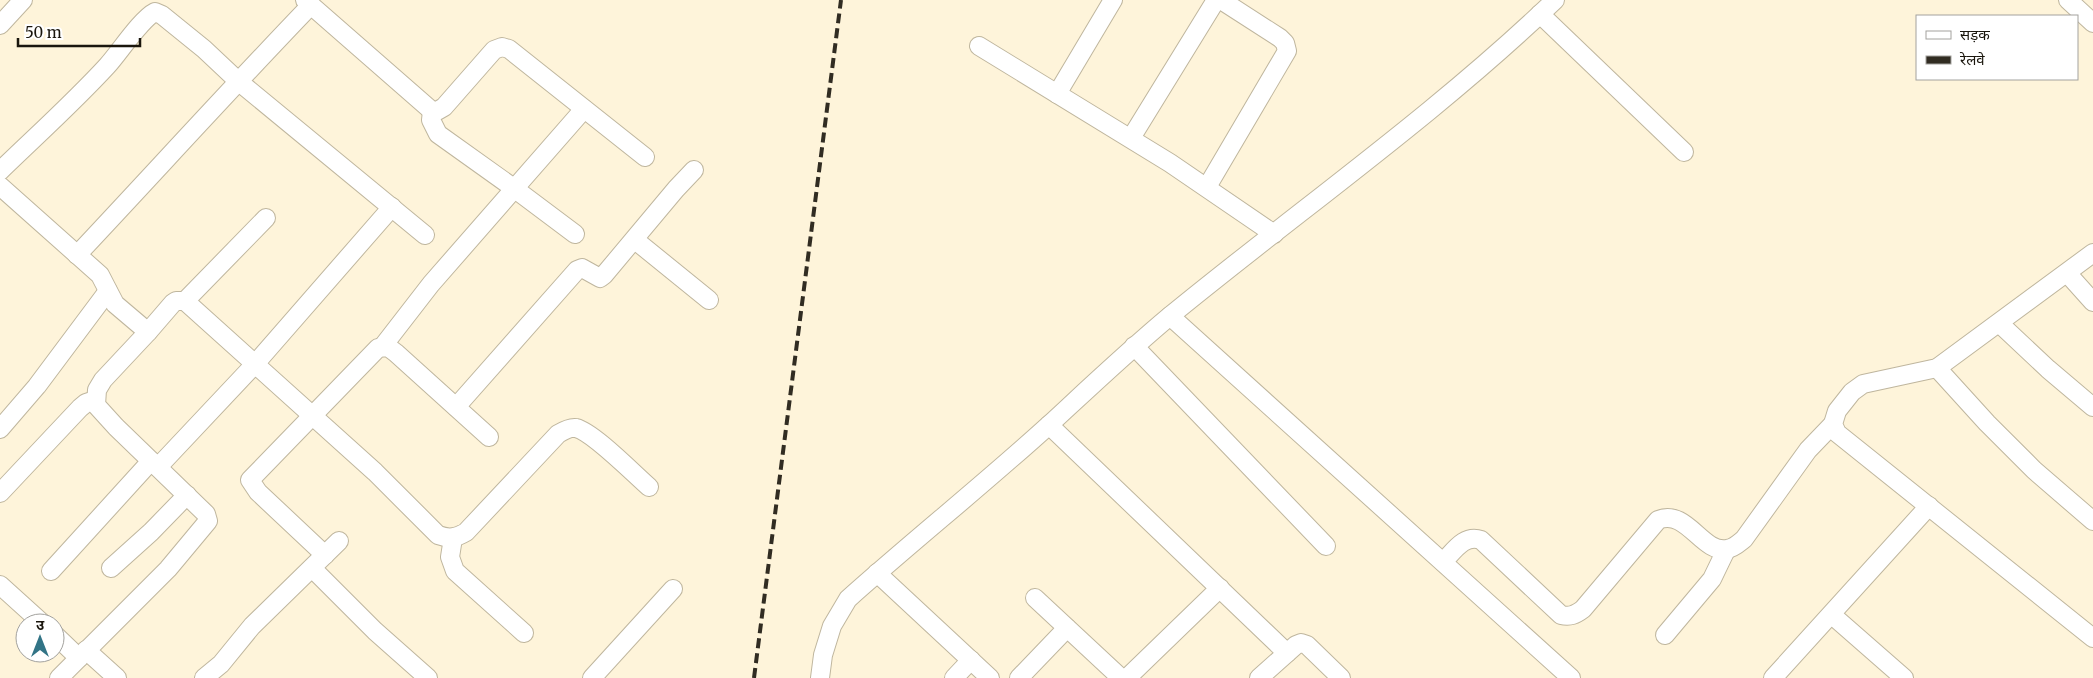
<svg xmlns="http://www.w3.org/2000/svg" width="2093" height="678" font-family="Merriweather,'Noto Sans Devanagari',serif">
	<rect width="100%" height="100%" fill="#fef4da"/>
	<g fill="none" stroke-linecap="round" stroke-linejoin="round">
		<defs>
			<g id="minor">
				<path d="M305 0 432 111H437L444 107 494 50 502 47 509 49 645 157"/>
				<path d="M2068 0 2093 23"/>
				<path d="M1540 14 1684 152"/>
				<path d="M0 25 23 0"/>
				<path d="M979 46 1170 163 1274 234"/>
				<path d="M1057 94 1113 0"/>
				<path d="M432 111 431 120 438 134 515 189 575 234"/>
				<path d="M1131 138 1216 0"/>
				<path d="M0 171C36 136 73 103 107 66 119 53 141 19 155 12L162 15 204 49 238 81 425 235"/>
				<path d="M0 186 100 275 115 304 148 332 173 303 176 301H185L375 472 438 535C449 539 456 538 466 532L558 434C563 431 570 427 576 428 593 432 634 474 649 487"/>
				<path d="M1207 187 1287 51 1285 43 1280 38 1221 0"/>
				<path d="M635 240 709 300"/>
				<path d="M2093 253 1937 368 1863 384 1852 392 1837 411 1833 424 1837 433 2093 638"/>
				<path d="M77 255C155 172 232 87 311 5"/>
				<path d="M2067 273 2093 302"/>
				<path d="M185 301 266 218"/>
				<path d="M1170 316 1571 678"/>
				<path d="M1999 323 2048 369 2093 407"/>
				<path d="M383 346 431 284 584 109"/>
				<path d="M1134 346 1326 546"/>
				<path d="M1937 368 1987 423 2034 470 2093 521"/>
				<path d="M456 407 577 270 582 268 600 278 604 275 676 189 694 170"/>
				<path d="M1049 425 1287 653"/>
				<path d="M0 429 37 386 108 291"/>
				<path d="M158 467 255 364 392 207"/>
				<path d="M0 493 80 408 86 403 95 400"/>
				<path d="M453 538 450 557 455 571 524 633"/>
				<path d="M325 555 258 492 250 480 378 348 388 347 396 353 489 437"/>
				<path d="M1443 562C1454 551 1464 534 1481 540L1561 615C1570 617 1575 615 1583 609L1658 520C1687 508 1702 554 1727 549 1734 548 1739 543 1744 539L1808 450 1833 424"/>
				<path d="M111 568 151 532 187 495"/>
				<path d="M312 568 375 631 428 678"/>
				<path d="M51 571 151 461"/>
				<path d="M877 573 990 678"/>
				<path d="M0 585 42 623"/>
				<path d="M1035 598 1121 678"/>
				<path d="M1832 615 1904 678"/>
				<path d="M55 635 79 658"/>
				<path d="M1665 635 1712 579 1726 550"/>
				<path d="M86 650 117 678"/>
				<path d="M59 678 168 569 208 521 206 514 116 427 96 405 97 390 103 380 148 332"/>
				<path d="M204 678 221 664 252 626 339 541"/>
				<path d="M592 678 673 589"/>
				<path d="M820 678 823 655 832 626 848 599C914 540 983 485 1049 425 1089 388 1128 351 1170 316 1298 211 1435 115 1555 0"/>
				<path d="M954 678 971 660"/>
				<path d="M1019 678 1067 628"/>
				<path d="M1127 678 1220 588"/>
				<path d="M1259 678 1296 645 1301 643 1307 645 1341 678"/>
				<path d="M1773 678 1929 506"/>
			</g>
		</defs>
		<use href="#minor" stroke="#bfb69e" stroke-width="20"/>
		<use href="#minor" stroke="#fff" stroke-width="18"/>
		<path stroke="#312c22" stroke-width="4" stroke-dasharray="10 5" stroke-linecap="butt" d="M754 678 841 0"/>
	</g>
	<rect x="1916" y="15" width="162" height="65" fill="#ffffff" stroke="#a3a29e"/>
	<rect x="1926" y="31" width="25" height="8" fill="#ffffff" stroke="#a3a29e"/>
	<text x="1960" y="40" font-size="15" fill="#1a160d">सड़क</text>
	<rect x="1926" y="56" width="25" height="8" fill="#312c22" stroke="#a3a29e"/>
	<text x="1960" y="65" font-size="15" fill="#1a160d">रेलवे</text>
	<g transform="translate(40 638)"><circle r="24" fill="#ffffff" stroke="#a3a29e"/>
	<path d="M0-4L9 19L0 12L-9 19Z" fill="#327486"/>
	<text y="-8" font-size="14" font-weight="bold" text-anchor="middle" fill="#1a160d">उ</text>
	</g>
	<path d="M18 38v8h122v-8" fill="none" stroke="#1a160d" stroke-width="2.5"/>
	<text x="25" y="38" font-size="15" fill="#1a160d" stroke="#ffffff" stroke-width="4" paint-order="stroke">50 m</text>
</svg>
